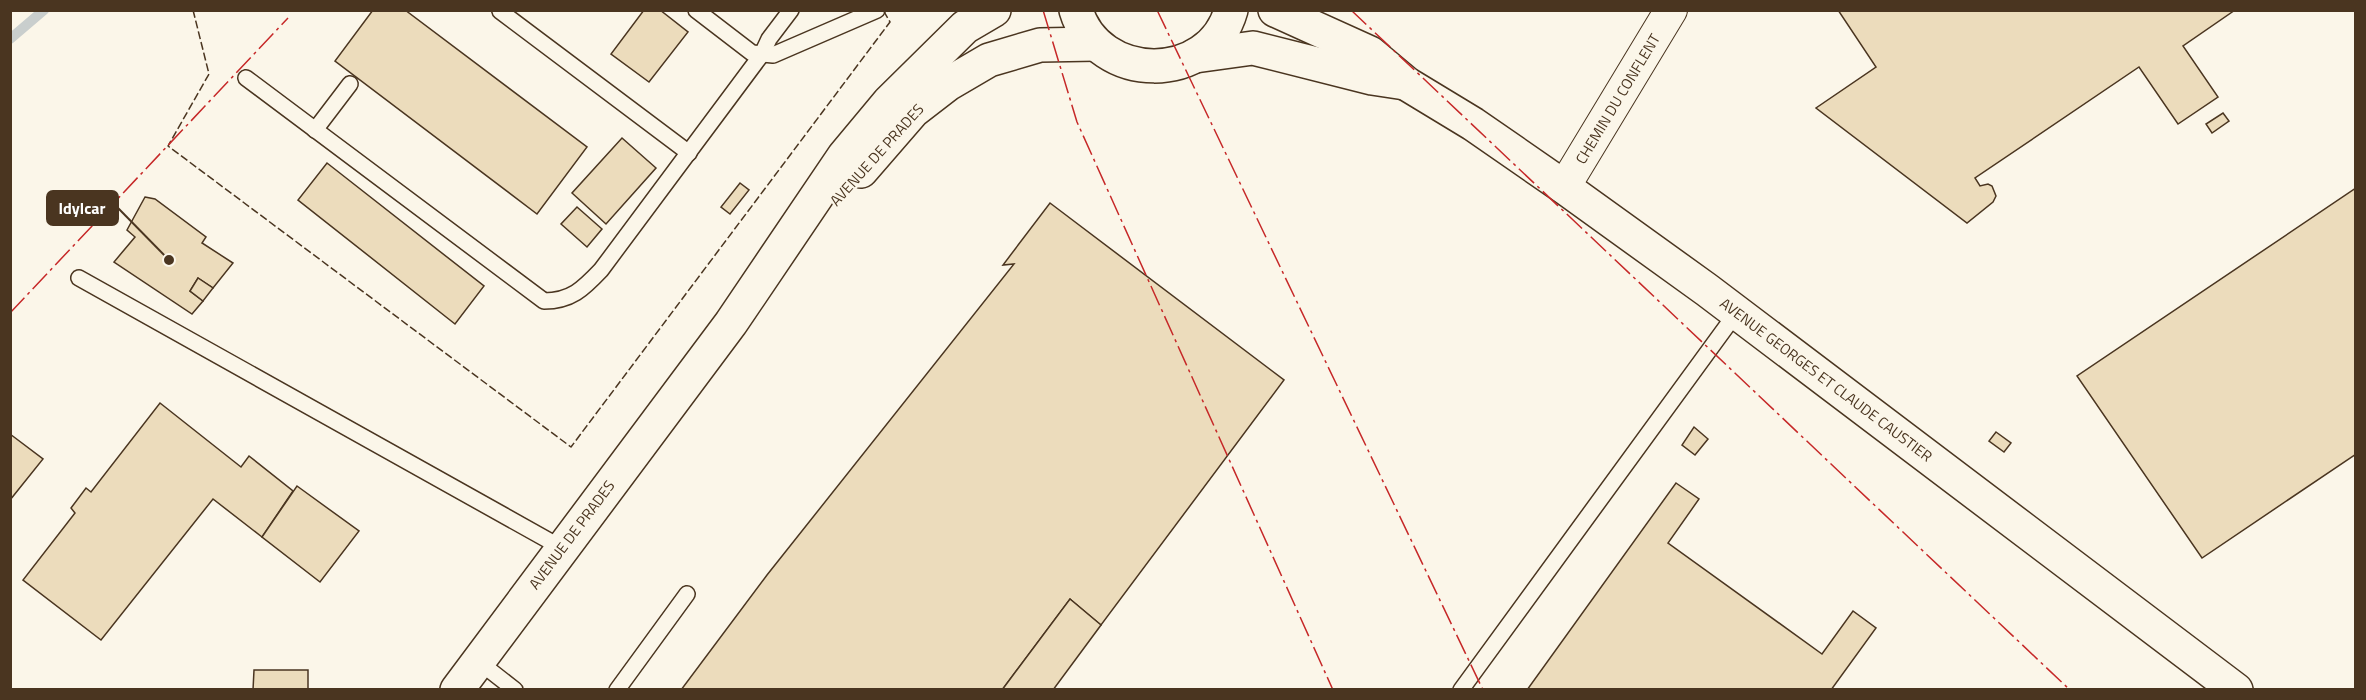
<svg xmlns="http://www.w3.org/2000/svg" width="2366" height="700" font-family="'Titillium Web',sans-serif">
	<rect width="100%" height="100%" fill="#fbf6e9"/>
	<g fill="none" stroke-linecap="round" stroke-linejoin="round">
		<path stroke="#c9cecd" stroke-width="10" d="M10 39 44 10"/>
	</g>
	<g fill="#ecdcbc" stroke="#4a3520" stroke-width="1.5">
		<path d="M373 10H405L587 147 537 214 335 61Z"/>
		<path d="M644 10H660L688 32 649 82 611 54Z"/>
		<path d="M1838 10H2235L2183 46 2218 97 2178 124 2139 67 1975 178 1980 186 1988 184 1992 186 1996 196 1993 202 1967 223 1816 108 1876 67Z"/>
		<path d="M2223 113 2229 121 2212 133 2206 124Z"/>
		<path d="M622 138 656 168 606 224 572 193Z"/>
		<path d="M327 163 484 286 455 324 298 200Z"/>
		<path d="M740 183 749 190 730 214 721 207Z"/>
		<path d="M2356 188V454L2202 558 2077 376Z"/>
		<path d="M145 197 155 199 206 237 202 243 233 263 213 288 198 278 190 291 203 301 192 314 114 262 135 237 127 230Z"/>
		<path d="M1050 203 1284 380 1101 625 1070 599 1002 690H681L767 575 1014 264 1003 265Z"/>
		<path d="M577 207 602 229 587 247 561 224Z"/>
		<path d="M198 278 213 288 203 301 190 291Z"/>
		<path d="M160 403 241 467 249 456 293 491 262 537 213 499 101 640 23 580 75 513 71 508 86 488 91 492Z"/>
		<path d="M1694 427 1708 439 1695 455 1682 445Z"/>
		<path d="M1996 432 2011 443 2004 452 1989 441Z"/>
		<path d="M10 434 43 459 10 500Z"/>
		<path d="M1676 483 1699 499 1668 543 1822 654 1853 611 1876 628 1831 690H1527Z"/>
		<path d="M297 486 359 531 320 582 262 537Z"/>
		<path d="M1070 599 1101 625 1053 690H1002Z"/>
		<path d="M254 670H308V690H253Z"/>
	</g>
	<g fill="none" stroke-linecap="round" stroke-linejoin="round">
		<defs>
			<g id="lane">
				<path d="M696 10 752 53 773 55 877 10"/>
				<path d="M500 11 689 153"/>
				<path d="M246 78 544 301C571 301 583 289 601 270L762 54 769 39 791 10"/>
				<path d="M315 130 350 84"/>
				<path d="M79 278 562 548"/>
				<path d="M478 661 515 690"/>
				<path d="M617 690 687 594"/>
				<path d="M1461 690 1737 312"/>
			</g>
			<path id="street" d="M1564 187 1671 10"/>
			<g id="secondary">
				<path d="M1076 10C1098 84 1210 85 1231 10"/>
				<path d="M1275 10 1370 53 1407 84 1473 124 1564 187 1707 290 2236 690"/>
				<path d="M1195 56 1253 48 1372 78 1405 83"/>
				<path d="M861 171 913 111 948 84 989 60 1040 45 1096 44"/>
				<path d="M457 690 731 323 844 156 889 102 965 27 994 10"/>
			</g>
		</defs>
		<use href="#lane" stroke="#4a3520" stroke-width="18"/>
		<use href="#street" stroke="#4a3520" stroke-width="34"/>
		<use href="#secondary" stroke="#4a3520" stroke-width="36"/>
		<use href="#lane" stroke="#fbf6e9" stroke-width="15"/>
		<use href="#street" stroke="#fbf6e9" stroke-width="32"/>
		<use href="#secondary" stroke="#fbf6e9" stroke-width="33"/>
		<path stroke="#4a3520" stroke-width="1.5" stroke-dasharray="8 3" stroke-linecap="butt" d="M193 10 209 74 168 146 571 447 890 22 883 10"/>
		<g stroke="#c62828" stroke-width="1.5" stroke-dasharray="21 4.5 3 4.5" stroke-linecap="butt">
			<path d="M1043 10 1077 122 1333 690"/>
			<path d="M1157 10 1483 690"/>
			<path d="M1351 10 2070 690"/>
			<path d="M10 313 288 18"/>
		</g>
	</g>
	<g text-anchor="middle" stroke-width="4.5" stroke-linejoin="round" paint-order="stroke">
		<g font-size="15" fill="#4a3520" stroke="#fbf6e9">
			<text transform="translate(1618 99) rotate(-59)" y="5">CHEMIN DU CONFLENT</text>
			<text transform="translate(877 155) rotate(-48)" y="5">AVENUE DE PRADES</text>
			<text transform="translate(1826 380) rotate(37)" y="5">AVENUE GEORGES ET CLAUDE CAUSTIER</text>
			<text transform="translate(572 535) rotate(-53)" y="5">AVENUE DE PRADES</text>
		</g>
	</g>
	<path fill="none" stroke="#4a3520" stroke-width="2" d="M169 260L118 208"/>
	<circle fill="#4a3520" stroke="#fbf6e9" stroke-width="2" cx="169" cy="260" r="6"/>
	<rect fill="#4a3520" stroke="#4a3520" stroke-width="2" x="47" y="191" width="71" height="34" rx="6"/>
	<g font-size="16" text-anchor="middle" font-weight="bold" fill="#fff">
		<text x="82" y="214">Idylcar</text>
	</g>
	<rect width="2366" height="700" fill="none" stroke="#4a3520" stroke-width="24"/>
</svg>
